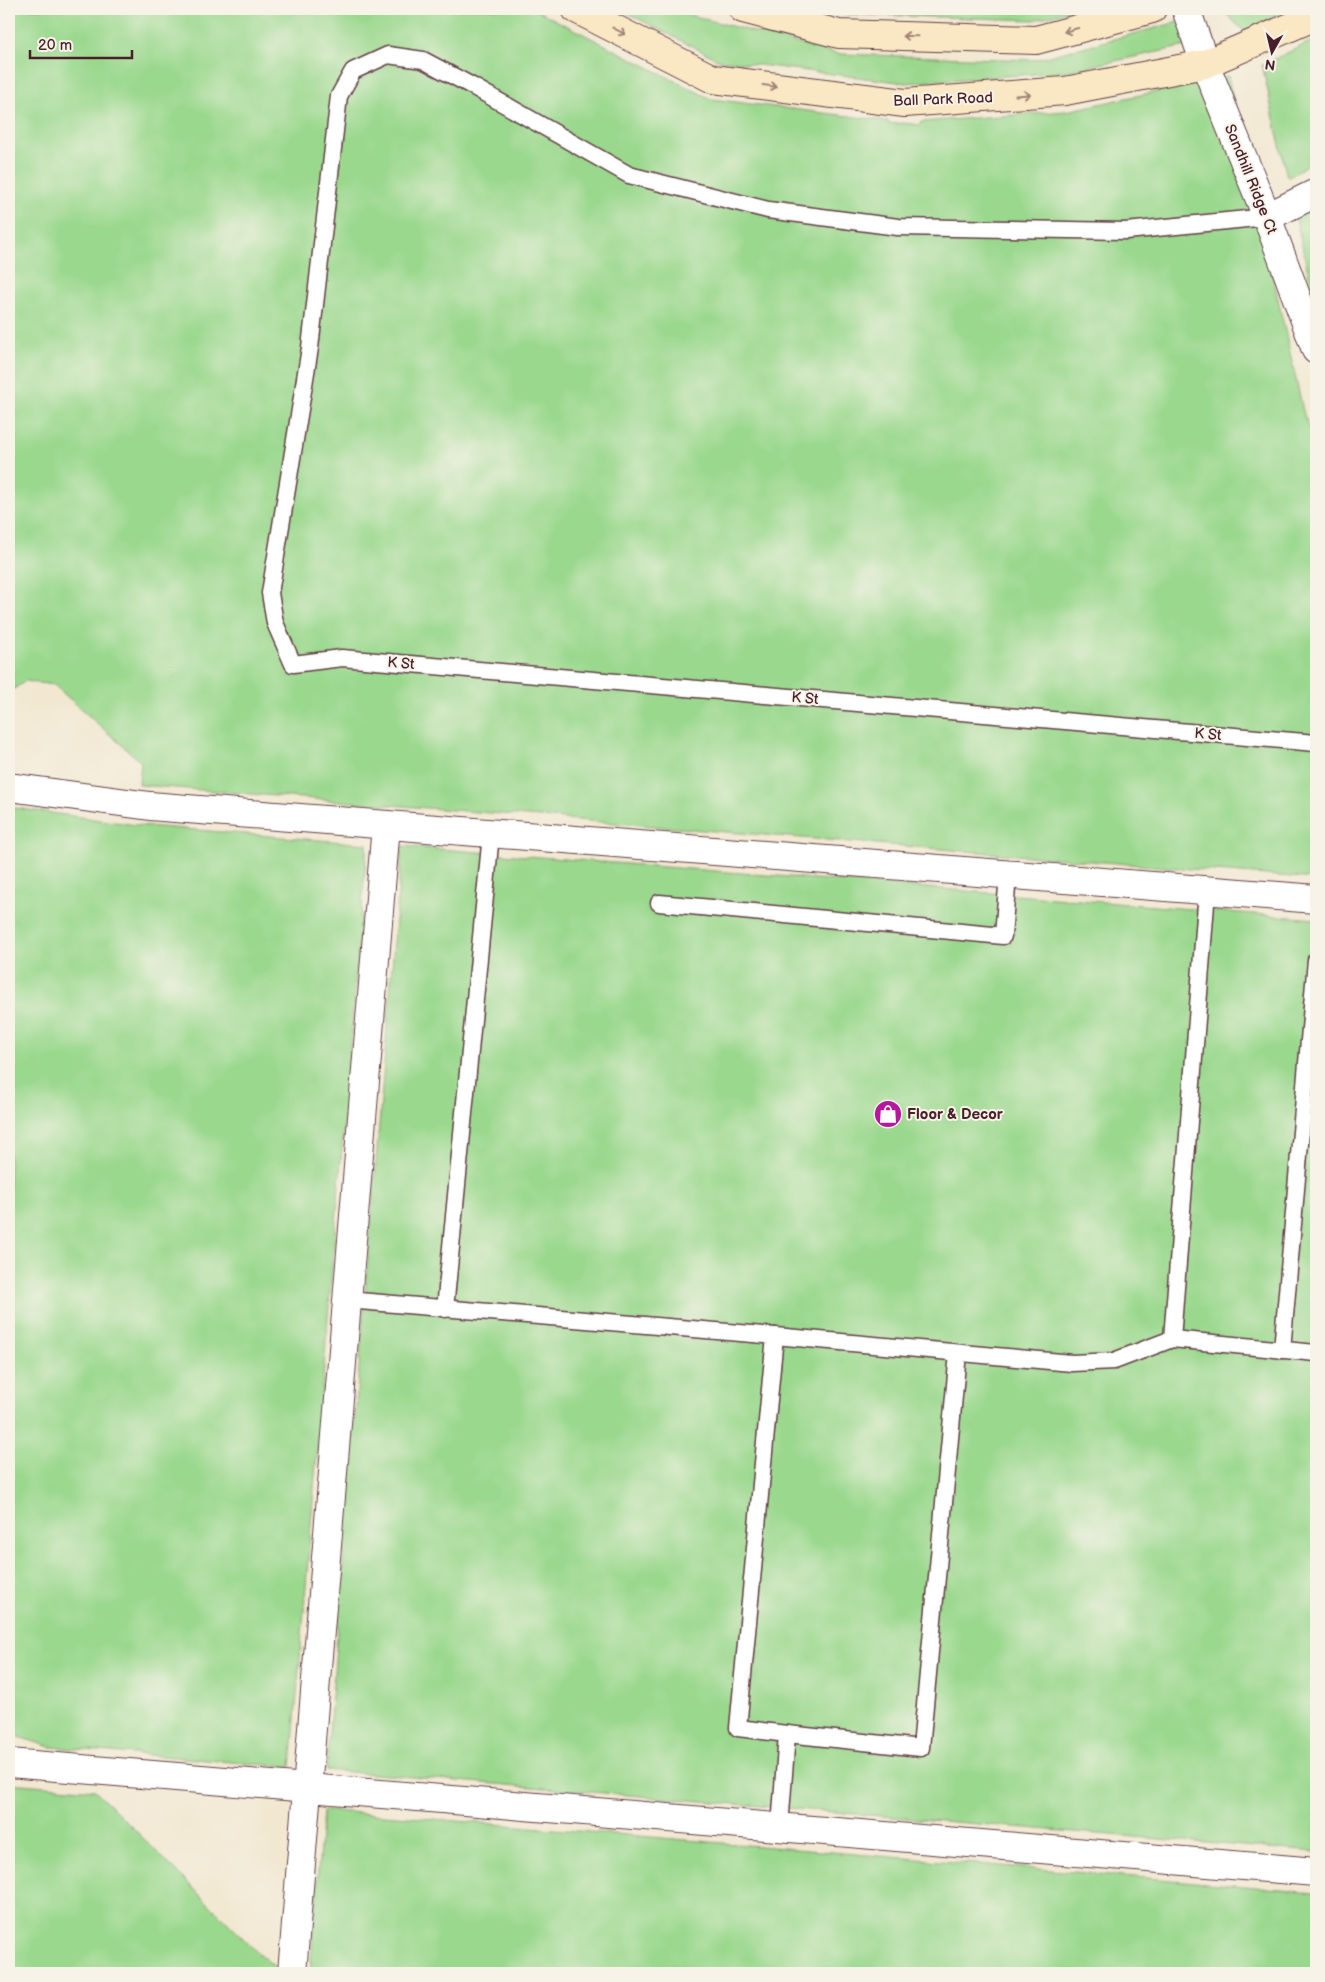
<svg xmlns="http://www.w3.org/2000/svg" width="1325" height="1982" font-family="'Balsamiq Sans',sans-serif">
	<rect width="100%" height="100%" fill="#f7f3e8"/>
	<filter id="ink" filterUnits="userSpaceOnUse"><feTurbulence type="fractalNoise" baseFrequency=".02" numOctaves="2"/><feDisplacementMap in="SourceGraphic" scale="10" xChannelSelector="R" yChannelSelector="G"/><feConvolveMatrix kernelMatrix="1 2 1 2 8 2 1 2 1" color-interpolation-filters="sRGB"/></filter>
	<filter id="wash" filterUnits="userSpaceOnUse"><feTurbulence type="fractalNoise" baseFrequency=".0096" numOctaves="4" result="noise"/><feDisplacementMap in="SourceGraphic" scale="20" xChannelSelector="R" yChannelSelector="G"/><feGaussianBlur stdDeviation="1.12" result="paint"/><feColorMatrix in="noise" values="0 0 0 0 0 0 0 0 0 0 0 0 0 0 0 0 0 1.4 0 .05"/><feComposite in="paint" operator="in"/></filter>
	<g filter="url(#wash)">
		<rect width="100%" height="100%" fill="#f2e8d1"/>
		<g fill="#9ad88d" stroke="#727c5c">
			<path d="M9 9H534L711 99 888 121V124L904 123 920 125 921 122 1067 111 1228 76 1304 415 1316 442V879L139 785 141 762 54 685 26 681 9 692Z"/>
			<path d="M619 9H678L693 16 838 54 1034 60 1178 22 1200 43 1063 72 906 83 719 60Z"/>
			<path d="M821 9H1077L1034 20 842 14Z"/>
			<path d="M1226 9H1291L1244 31 1222 10Z"/>
			<path d="M1316 39V160L1287 177 1262 65Z"/>
			<path d="M1316 204V307L1295 215Z"/>
			<path d="M9 807 136 825 367 844 291 1767 51 1747 9 1734Z"/>
			<path d="M402 846 1316 919V1852L326 1770Z"/>
			<path d="M9 1783 95 1790 258 1953 275 1967 274 1973H9Z"/>
			<path d="M323 1810 1316 1892V1945L1314 1973H310Z"/>
		</g>
	</g>
	<g filter="url(#ink)">
		<g fill="none" stroke-linecap="round" stroke-linejoin="round">
			<defs>
				<g id="lane">
					<path d="M1267 217 1126 231 898 227 768 210 629 175 472 86 423 60 388 55 353 71 339 96 310 348 270 593 275 623 293 664 342 658 1316 743"/>
					<path d="M659 903 1003 936 1008 875"/>
					<path d="M347 1300 775 1336 738 1728 787 1734 780 1827"/>
					<path d="M445 1309 491 834"/>
					<path d="M775 1336 1072 1363 1114 1361 1172 1339 1316 1353"/>
					<path d="M1172 1339 1207 891"/>
					<path d="M1282 1350 1316 960"/>
					<path d="M787 1734 921 1748 958 1353"/>
				</g>
				<g id="street">
					<path d="M1186 9 1205 64 1267 217 1316 350"/>
					<path d="M1267 217 1316 193"/>
					<path d="M9 787 150 806 1316 899"/>
					<path d="M9 1763 1316 1872"/>
					<path d="M292 1973 386 825"/>
				</g>
				<g id="secondary">
					<path d="M576 9 713 79 905 103 1065 91 1205 64 1316 16"/>
					<path d="M743 9 839 34 1036 40 1152 9"/>
				</g>
			</defs>
			<use href="#lane" stroke="#633d44" stroke-width="19"/>
			<use href="#street" stroke="#633d44" stroke-width="30"/>
			<use href="#secondary" stroke="#633d44" stroke-width="30"/>
			<use href="#lane" stroke="#fff" stroke-width="16"/>
			<use href="#street" stroke="#fff" stroke-width="28"/>
			<use href="#secondary" stroke="#fae7c3" stroke-width="28"/>
		</g>
		<defs><path id="oneway-shaft" d="M-6 0H5M1.5-3L5.5 0L1.5 3" fill="none" stroke-width="1.6" stroke-linecap="round" stroke-linejoin="round" transform="scale(1.25)"/></defs>
		<g stroke="#a28377">
			<use href="#oneway-shaft" transform="translate(1071 30) rotate(165)"/>
			<use href="#oneway-shaft" transform="translate(619 31) rotate(27)"/>
			<use href="#oneway-shaft" transform="translate(910 36) rotate(-178)"/>
			<use href="#oneway-shaft" transform="translate(770 86) rotate(7)"/>
			<use href="#oneway-shaft" transform="translate(1023 95) rotate(-4)"/>
		</g>
	</g>
	<defs>
		<symbol id="shop-disc" viewBox="-11 -11 22 22"><circle r="9.5" fill="#b5179e" stroke="#f7f3e8"/><path d="M-5-2.5h2.3a2.7 3.5 0 0 1 5.4 0H5L5.5 6h-11ZM-1.5-2.5h3a1.5 2.3 0 0 0-3 0Z" fill="#fff"/></symbol>
	</defs>
	<g fill-rule="evenodd">
		<use href="#shop-disc" x="872" y="1098" width="32" height="32"/>
	</g>
	<g text-anchor="middle" stroke-width="4" stroke-linejoin="round" paint-order="stroke">
		<g font-size="15" fill="#4a1f2b" stroke="#f7f3e8">
			<text transform="translate(943 99) rotate(-2)" y="5">Ball Park Road</text>
			<text transform="translate(1251 179) rotate(68)" y="5">Sandhill Ridge Ct</text>
			<text transform="translate(401 663) rotate(5)" y="5">K St</text>
			<text transform="translate(805 698) rotate(5)" y="5">K St</text>
			<text transform="translate(1208 734) rotate(5)" y="5">K St</text>
		</g>
		<g font-size="15" font-weight="bold" fill="#4a1f2b" stroke="#f7f3e8" text-anchor="start">
			<text x="907" y="1119">Floor &amp; Decor</text>
		</g>
	</g>
	<rect width="1325" height="1982" fill="none" stroke="#f7f3e8" stroke-width="30"/>
	<g transform="translate(1272 52) rotate(188)" stroke="#f7f3e8" stroke-width="4" paint-order="stroke">
	<path d="M0-4L9 19L0 12L-9 19Z" fill="#4a1f2b"/>
	<text y="-8" font-size="14" font-weight="bold" text-anchor="middle" fill="#4a1f2b">N</text>
	</g>
	<path d="M30 50v8h102v-8" fill="none" stroke="#4a1f2b" stroke-width="2.5"/>
	<text x="38" y="50" font-size="15" fill="#4a1f2b" stroke="#f7f3e8" stroke-width="4" paint-order="stroke">20 m</text>
</svg>
